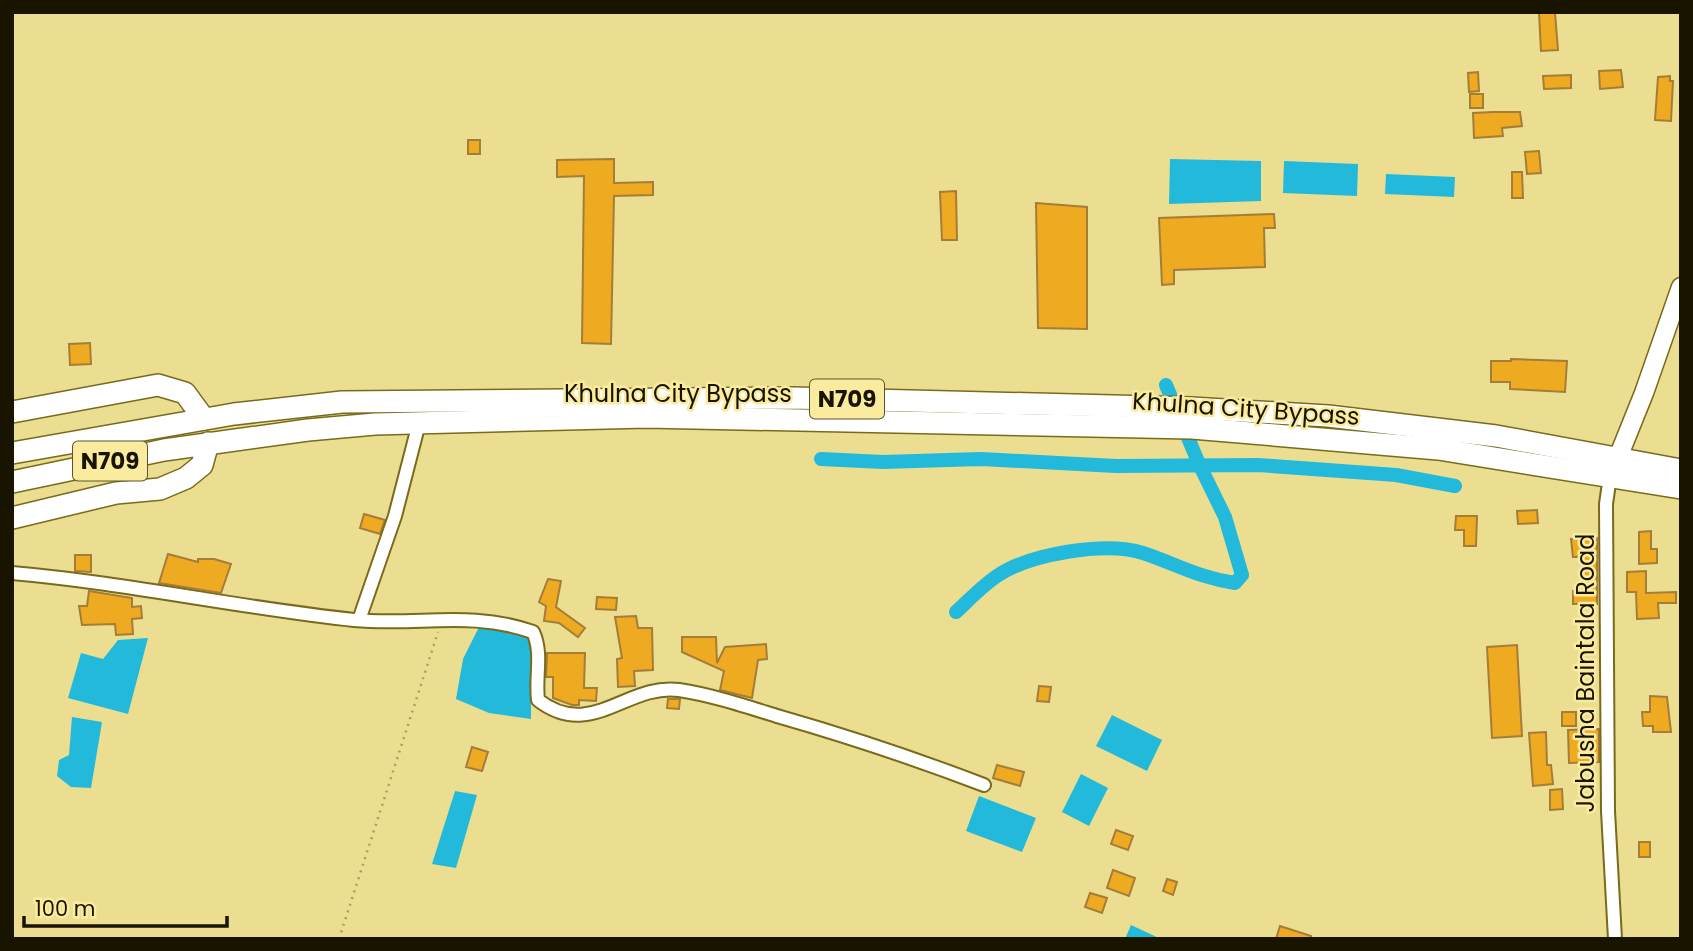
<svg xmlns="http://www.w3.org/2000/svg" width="1693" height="951" font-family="Poppins,sans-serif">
	<rect width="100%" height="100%" fill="#ecde91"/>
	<g fill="#23b9db">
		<path d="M1170 159 1261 161V201L1169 204Z"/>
		<path d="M1284 161 1358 164 1357 196 1283 193Z"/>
		<path d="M1386 174 1455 177 1454 197 1385 194Z"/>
		<path d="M479 627 527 634 536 648 531 673V719L489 713 456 699 463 659Z"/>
		<path d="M148 638 128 714 68 698 81 653 103 659 118 640Z"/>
		<path d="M1112 715 1162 740 1147 771 1096 746Z"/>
		<path d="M72 717 102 722 91 788 71 787 57 776 59 760 69 755Z"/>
		<path d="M1081 774 1108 788 1089 826 1062 812Z"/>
		<path d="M455 791 477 795 456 868 432 864Z"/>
		<path d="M979 796 1036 818 1022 852 966 831Z"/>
		<path d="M1131 925 1161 939H1125Z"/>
	</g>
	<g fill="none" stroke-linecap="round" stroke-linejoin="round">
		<g stroke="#23b9db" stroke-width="14">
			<path d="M821 459 883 462 981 459 1116 466 1258 465 1396 475 1455 486"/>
			<path d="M956 612C969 600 982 586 997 576 1029 554 1105 541 1143 553 1176 564 1200 578 1235 583L1242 575 1225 517 1199 464 1166 385"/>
		</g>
	</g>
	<g fill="#eeab22" stroke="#a47d39" stroke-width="2">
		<path d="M1539 13H1555L1558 50 1541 51Z"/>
		<path d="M1621 70 1623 87 1600 89 1599 71Z"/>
		<path d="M1478 72 1479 91 1469 92 1468 73Z"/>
		<path d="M1571 75V88L1544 89 1543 76Z"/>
		<path d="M1670 76V81H1673L1671 121 1655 120 1658 77Z"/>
		<rect x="1470" y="94" width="13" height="14"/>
		<path d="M1493 112H1520L1522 126 1502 128 1503 136 1474 138 1473 113Z"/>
		<rect x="468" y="140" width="12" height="14"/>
		<path d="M1539 151 1541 173 1527 174 1525 152Z"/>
		<path d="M614 159V183L653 182V195L614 196 611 344 582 343 584 176 557 177V160Z"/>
		<path d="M1512 172H1522L1523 198H1512Z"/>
		<path d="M956 191 957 240H942L940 192Z"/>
		<path d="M1036 203 1087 207V329L1038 328Z"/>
		<path d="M1274 214 1275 228H1264L1265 267 1174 270V284L1162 285 1159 218Z"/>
		<path d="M90 343 91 364 70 365 69 344Z"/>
		<path d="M1511 359 1567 361 1565 392 1510 389V382H1491V361H1511Z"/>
		<path d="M1537 510 1538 523 1518 524 1517 511Z"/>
		<path d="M364 514 385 520 380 534 360 528Z"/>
		<path d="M1456 516H1477L1476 546H1464V530H1455Z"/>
		<path d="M1651 531V549H1657V563L1639 564V532Z"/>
		<path d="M1597 538V604H1573V591H1584L1582 557H1573L1571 539Z"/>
		<path d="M168 554 198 562V559H214L231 564 221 593 159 583Z"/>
		<path d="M75 555H91V572L75 571Z"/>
		<path d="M1646 571V593L1676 592V603H1658L1659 618 1637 619 1636 592H1627V572Z"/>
		<path d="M548 579 561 581 556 607 585 628 578 637 559 623 544 621 546 606 539 602Z"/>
		<path d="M89 591 132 598V607L141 606 142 618 132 619 133 634 116 635 115 624 82 625 79 606H87Z"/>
		<path d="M597 597 617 598 616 610 596 609Z"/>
		<path d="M636 616 638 628H652L653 670 634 671 635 686 618 687 617 659 622 658 615 617Z"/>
		<path d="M682 637H716L717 663 725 647 766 644 767 659 758 660 752 698 720 690 724 671 682 652Z"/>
		<path d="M1517 645 1522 736 1492 738 1487 647Z"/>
		<path d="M547 653H585L584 688H597L596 701 579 700V705H572L553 698V677H546Z"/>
		<path d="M1039 686 1051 687 1049 702 1037 701Z"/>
		<path d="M1650 696 1667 697 1671 732H1653V726H1643L1642 712H1650Z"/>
		<path d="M668 699H680L679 709 667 708Z"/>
		<rect x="1562" y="712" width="14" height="14"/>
		<path d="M1599 729V762L1569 763 1568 730Z"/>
		<path d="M1546 732 1547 765H1551L1553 784 1533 786 1529 733Z"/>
		<path d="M472 747 488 752 482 771 466 767Z"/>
		<path d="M997 765 1024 772 1020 786 993 778Z"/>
		<path d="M1562 789 1563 809 1550 810V790Z"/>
		<path d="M1116 830 1133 836 1128 850 1111 844Z"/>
		<rect x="1639" y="842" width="11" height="15"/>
		<path d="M1113 870 1135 878 1129 896 1107 888Z"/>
		<path d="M1167 879 1177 882 1173 895 1163 891Z"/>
		<path d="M1090 893 1107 898 1102 913 1085 907Z"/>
		<path d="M1280 926 1311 936V939H1276Z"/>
	</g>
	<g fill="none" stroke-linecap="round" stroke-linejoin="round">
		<defs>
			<g id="minor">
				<path d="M1610 476 1606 504 1608 811 1615 939"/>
				<path d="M12 573C127 583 240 608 354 620 419 626 470 610 533 632 543 653 535 677 538 700 591 741 627 683 679 690 712 695 745 706 777 716 847 736 916 759 984 785"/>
				<path d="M359 620 395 516 419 423"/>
			</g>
			<path id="secondary" d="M1613 470 1644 393 1681 287"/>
			<g id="trunk">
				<path d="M12 412 158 385 185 393 204 419"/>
				<path d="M12 453 234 414 342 402 793 398 1191 408 1328 416 1496 436 1681 470"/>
				<path d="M12 482 164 450 308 430 375 424 646 417 1192 428 1438 449 1681 488"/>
				<path d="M12 518 116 493 160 489 186 478 202 465 208 443"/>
			</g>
		</defs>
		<use href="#minor" stroke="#796b1b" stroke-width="16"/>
		<use href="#secondary" stroke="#796b1b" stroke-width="21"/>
		<use href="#trunk" stroke="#796b1b" stroke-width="24"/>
		<path stroke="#a89d62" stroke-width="2.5" stroke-dasharray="2 5" stroke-linecap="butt" d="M339 939 438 632"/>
		<use href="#minor" stroke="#fff" stroke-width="12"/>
		<use href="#secondary" stroke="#fff" stroke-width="18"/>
		<use href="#trunk" stroke="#fff" stroke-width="21"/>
	</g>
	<g text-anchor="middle" stroke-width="5" stroke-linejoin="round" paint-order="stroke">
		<g fill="#faeb9e" stroke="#5c542f" stroke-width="2">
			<rect x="810" y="379.5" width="74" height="39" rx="5"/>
			<rect x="73" y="441.5" width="74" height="39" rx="5"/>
		</g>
		<g font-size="23" font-weight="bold" fill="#181400">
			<text x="847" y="407">N709</text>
			<text x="110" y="469">N709</text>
		</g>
		<g font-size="24" fill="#181400" stroke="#faeb9e">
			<text x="678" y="402">Khulna City Bypass</text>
			<text transform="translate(1246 409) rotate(4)" y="8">Khulna City Bypass</text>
			<text transform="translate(1586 673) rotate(-90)" y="8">Jabusha Baintala Road</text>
		</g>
	</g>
	<rect width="1693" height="951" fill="none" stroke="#181400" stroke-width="28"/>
	<path d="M24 916v10h203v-10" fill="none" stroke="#181400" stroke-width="3.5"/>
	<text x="35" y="916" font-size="21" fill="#181400" stroke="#faeb9e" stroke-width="5" paint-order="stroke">100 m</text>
</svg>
